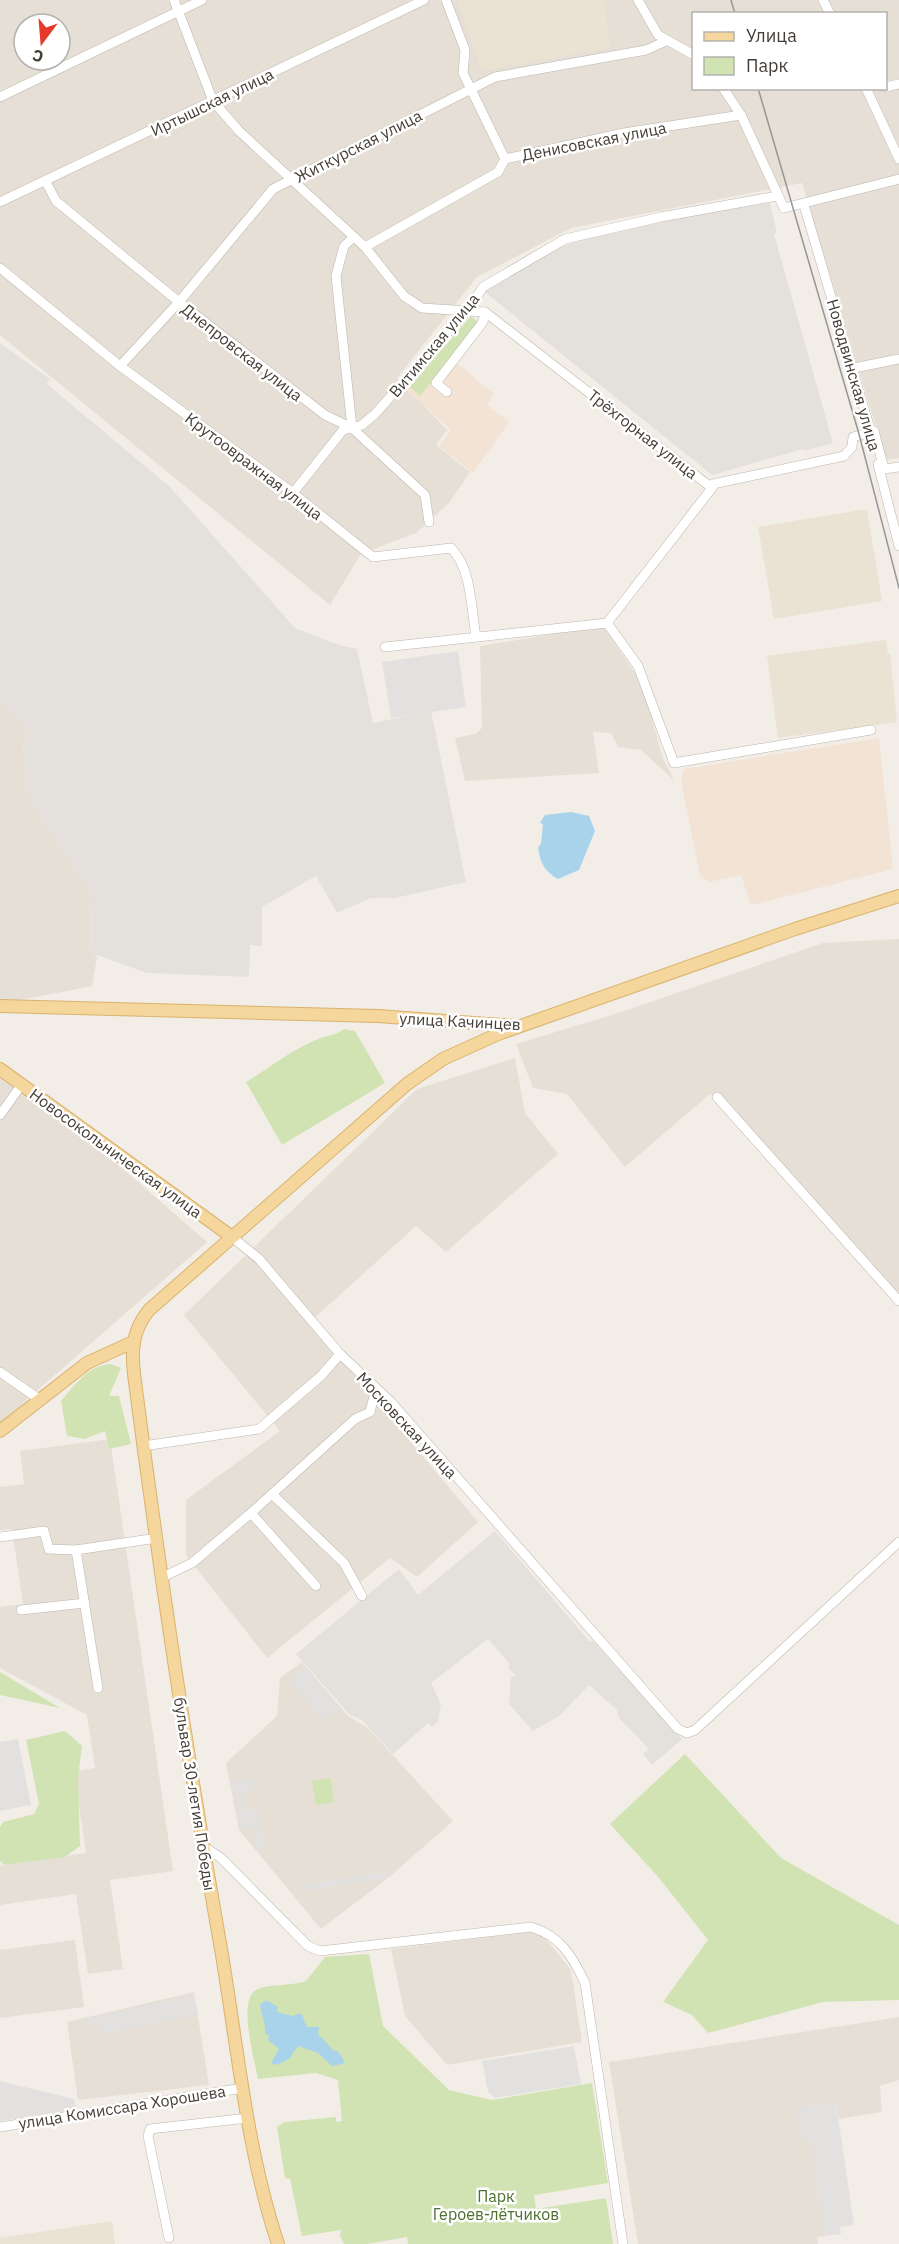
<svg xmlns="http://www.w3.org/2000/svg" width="899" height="2244" font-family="'IBM Plex Sans',sans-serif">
	<rect width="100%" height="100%" fill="#f2eee7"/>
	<g fill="#e5dfd6" fill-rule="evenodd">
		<path d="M0 0H899V458L886 460 802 183 571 228 477 277 397 378 447 430 436 445 470 472 449 503 416 533 361 554 330 605 0 335ZM694 14H886V88H694ZM24 24H60V60H24Z"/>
		<path d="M603 626 643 685 662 756 674 780 641 750 618 747 611 733 593 732 599 773 465 781 455 738 475 734 482 728 480 646Z"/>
		<path d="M0 702 30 731 23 745 27 790 35 808 92 892 91 952 97 957 92 986 0 1004Z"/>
		<path d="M899 939V1307L710 1094 625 1167 567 1094 533 1088 516 1044 615 1014 823 943Z"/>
		<path d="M515 1058 525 1113 558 1154 446 1252 416 1226 310 1322 478 1522 417 1577 390 1558 267 1658 186 1555V1500L280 1431 184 1315 417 1089Z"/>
		<path d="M0 1062 207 1242 0 1423Z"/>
		<path d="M110 1439 173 1871 110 1880 123 1969 88 1974 76 1894 0 1905V1866L86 1853 74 1771 95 1768 87 1715 0 1668V1607L23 1604 12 1529 0 1530V1487L24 1484 20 1451Z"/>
		<path d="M302 1662 348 1716 368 1728 453 1821 388 1878 321 1929 239 1830 226 1763 277 1716 280 1678Z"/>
		<path d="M530 1932 542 1934 571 1970 582 2042 447 2065 405 2016 391 1949Z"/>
		<path d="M75 1940 84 2007 0 2018V1950Z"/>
		<path d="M194 1992 209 2085 78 2100 67 2022Z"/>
		<path d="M899 2017V2080L880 2086 882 2112 839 2119 836 2103 811 2138 825 2236 817 2237 818 2244H638L609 2062Z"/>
	</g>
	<g fill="#f2e3d4">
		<path d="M440 349 494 394 487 405 509 422 473 473 439 446 451 430 405 389Z"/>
		<path d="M879 738 893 869 751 905 741 875 709 882 700 875 681 781 684 769Z"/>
	</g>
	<g fill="#e4e0dc">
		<path d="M770 203 777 233 774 234 833 443 804 451 803 449 712 475 486 293V289L561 247 591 237 658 220Z"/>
		<path d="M0 343 50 379 47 384 170 487 295 628 336 644 357 649 373 723 431 711 466 882 395 898H371L337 913 316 876 262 907V946L250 945 249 977 147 973 91 953 92 892 35 808 27 790 23 745 30 731 0 702Z"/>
		<path d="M495 1531 589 1641H593L682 1739 652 1765 643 1754 649 1749 619 1718 617 1710 589 1685 559 1716 533 1731 509 1704 511 1678 515 1675 508 1667 510 1664 488 1639 431 1683 441 1704 438 1722 432 1727 428 1723 393 1754 361 1719 350 1715 296 1654 399 1569 418 1595Z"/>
	</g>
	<g fill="#eae2d2">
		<path d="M457 0H604L610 48 482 71Z"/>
		<path d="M867 509 882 601 774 619 758 527Z"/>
		<path d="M886 640 888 654H890L897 722 778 738 767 656Z"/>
		<path d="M112 2221 115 2244H0V2238Z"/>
	</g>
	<g fill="#d1e3b3">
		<path d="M471 316 480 324 420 396 410 387Z"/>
		<path d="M344 1029 355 1031 385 1083 282 1145 246 1082C269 1068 293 1049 318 1039 328 1035 334 1036 344 1029Z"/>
		<path d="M111 1364 121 1368 109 1396H119L131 1444 109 1449 105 1431 85 1439 67 1436 61 1401C75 1385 88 1365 111 1364Z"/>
		<path d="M0 1672 60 1708 0 1695Z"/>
		<path d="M65 1731 82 1746 78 1777 80 1846 65 1857 4 1865 0 1861V1827L3 1822 34 1814 39 1804 26 1740Z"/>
		<path d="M685 1754 781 1858 899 1925V2000L823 2002 708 2033 692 2015 663 2002 708 1940 659 1878 610 1824Z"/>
		<path d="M331 1778 334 1802 316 1805 312 1781Z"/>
		<path d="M369 1954 383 2026 449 2090 492 2100 592 2083 608 2183 534 2195 536 2209 606 2198 613 2244H408L407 2237 367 2244H344L340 2236 341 2230 302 2236 290 2179 285 2178 277 2127 284 2122 336 2117V2122L342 2121 338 2080 316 2073 258 2079C255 2061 237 2000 256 1990 266 1984 292 1986 306 1981L325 1957Z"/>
	</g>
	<g fill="#e3e1df">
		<path d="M458 651 466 707 391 718 382 662Z"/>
		<path d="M304 1667 339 1707 324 1720 289 1680Z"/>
		<path d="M18 1739 31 1805 0 1811V1742Z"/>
		<path d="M253 1778 254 1791 243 1793 245 1810 258 1809 264 1851 257 1852 253 1828 240 1829 233 1780Z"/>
		<path d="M386 1872 387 1878 304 1891 303 1885Z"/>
		<path d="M194 1996 198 2014 102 2034 99 2022 85 2025 84 2019Z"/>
		<path d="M574 2046 581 2084 495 2098 488 2092 482 2061Z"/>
		<path d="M0 2081 74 2099 77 2110 0 2121Z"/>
		<path d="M836 2103 854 2225 840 2227 841 2234 825 2236 811 2138 800 2139 795 2108Z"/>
	</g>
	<g fill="#a9d3ea">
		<path d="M571 812 589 816 595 831 579 870 558 879C544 871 540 862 538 847L541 844 543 824 540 823 545 815Z"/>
		<path d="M266 2000 278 2007 277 2012 293 2016 301 2013 307 2027H319L318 2034 334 2051H338L345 2063 332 2066 318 2053 298 2046 289 2059 277 2065 271 2063 279 2049 268 2040 269 2035 265 2034C267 2026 261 2015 260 2005Z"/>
	</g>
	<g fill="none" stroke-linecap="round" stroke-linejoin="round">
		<defs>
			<g id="minor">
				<path d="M174 0 213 101 239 131 365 247 404 296 422 308 485 312 712 488 713 484 844 456 852 447 853 437 874 431 884 469 899 467"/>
				<path d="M446 0 465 50 463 73 505 159"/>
				<path d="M638 0 658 35 694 55"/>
				<path d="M823 0 830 14"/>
				<path d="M886 87 899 84"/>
				<path d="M723 88 741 115 784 208 899 179"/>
				<path d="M866 88 899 159"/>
				<path d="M0 97 202 0"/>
				<path d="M46 182 56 201 179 302 325 415 352 428 425 495 429 522"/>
				<path d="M0 202 424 0"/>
				<path d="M804 205 872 436"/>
				<path d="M365 247 498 172 505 159 624 133 741 115"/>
				<path d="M0 268 120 366 293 493 373 557 451 548C472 569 471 609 476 637"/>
				<path d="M120 366 179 302 273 189 495 77 646 50 666 41"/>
				<path d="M854 368 899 359"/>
				<path d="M447 392 436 383 483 322 485 312"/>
				<path d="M352 428 336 276 344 246 354 237"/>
				<path d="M878 464 899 546"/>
				<path d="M293 493 343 430 362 425 375 414 468 310 483 287 565 239 661 217 777 196"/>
				<path d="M607 623 638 666 674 763 871 730"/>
				<path d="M385 647 607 623 712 488"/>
				<path d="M717 1097 899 1301"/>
				<path d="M0 1115 22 1084"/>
				<path d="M232 1237 259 1259 340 1354 391 1402 678 1729 687 1733 695 1730 899 1542"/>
				<path d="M0 1372 39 1399"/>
				<path d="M143 1446 259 1429 321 1376 340 1354"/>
				<path d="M251 1513 272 1494"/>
				<path d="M0 1537 44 1531 49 1549 76 1550"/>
				<path d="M163 1577 192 1563 251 1513 316 1586"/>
				<path d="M362 1596 344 1563 272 1494 355 1419 370 1412 376 1389"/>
				<path d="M21 1610 85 1603"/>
				<path d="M98 1688 76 1550 157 1538"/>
				<path d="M203 1846 221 1858 308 1946 320 1951 531 1927C560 1936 572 1955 585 1983L623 2244"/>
				<path d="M0 2127 243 2088"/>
				<path d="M169 2238 148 2136 150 2129 248 2118"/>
			</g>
			<g id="major">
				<path d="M0 1006 378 1016 515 1026"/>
				<path d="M0 1069 232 1237"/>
				<path d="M0 1431 87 1363 133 1342"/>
				<path d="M278 2244C247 2151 238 2051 222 1955 188 1762 159 1568 134 1374 131 1348 133 1330 149 1310L407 1084 443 1059 498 1034 795 929 899 896"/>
			</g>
		</defs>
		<use href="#minor" stroke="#bdb5ab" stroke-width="10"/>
		<use href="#major" stroke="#d9b26e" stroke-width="14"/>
		<use href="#minor" stroke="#fff" stroke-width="9"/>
		<use href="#major" stroke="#f5d69d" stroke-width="12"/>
		<g stroke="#969696" stroke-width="1.5">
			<path d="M731 0 735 14"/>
			<path d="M758 88 859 434 899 588"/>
		</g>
	</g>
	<g text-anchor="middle" stroke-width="5" stroke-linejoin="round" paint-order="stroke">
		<g font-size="16" fill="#443e37" stroke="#fff">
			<text transform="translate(212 102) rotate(-26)" y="6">Иртышская улица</text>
			<text transform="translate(594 141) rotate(-11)" y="6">Денисовская улица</text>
			<text transform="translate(358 146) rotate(-27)" y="6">Житкурская улица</text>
			<text transform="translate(434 345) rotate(-50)" y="6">Витимская улица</text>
			<text transform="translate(242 352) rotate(38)" y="6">Днепровская улица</text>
			<text transform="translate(854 375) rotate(74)" y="6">Новодвинская улица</text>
			<text transform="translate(643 434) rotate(38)" y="6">Трёхгорная улица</text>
			<text transform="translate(254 466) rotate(37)" y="6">Крутоовражная улица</text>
			<text transform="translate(460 1021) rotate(3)" y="6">улица Качинцев</text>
			<text transform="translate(116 1153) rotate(36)" y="6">Новосокольническая улица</text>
			<text transform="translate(407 1425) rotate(47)" y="6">Московская улица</text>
			<text transform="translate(195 1794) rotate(81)" y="6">бульвар 30-летия Победы</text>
			<text transform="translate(122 2107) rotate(-9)" y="6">улица Комиссара Хорошева</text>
		</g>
		<g font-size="16" fill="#4d712f" stroke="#fff">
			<text x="496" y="2202">Парк<tspan x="496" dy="18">Героев-лётчиков</tspan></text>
		</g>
	</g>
	<rect x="692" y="12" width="195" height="78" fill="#ffffff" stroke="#b4b2af" stroke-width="1.5"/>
	<rect x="704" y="32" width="30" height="9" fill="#f5d69d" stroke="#b4b2af" stroke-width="1.5"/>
	<text x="746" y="42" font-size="18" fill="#443e37">Улица</text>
	<rect x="704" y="57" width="30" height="18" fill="#d1e3b3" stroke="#b4b2af" stroke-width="1.5"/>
	<text x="746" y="72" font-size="18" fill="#443e37">Парк</text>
	<g transform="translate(42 42) rotate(196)"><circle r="28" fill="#ffffff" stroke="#b4b2af" stroke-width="1.5"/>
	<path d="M0-4.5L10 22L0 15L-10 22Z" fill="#e73929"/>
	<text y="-9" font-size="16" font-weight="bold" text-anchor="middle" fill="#443e37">С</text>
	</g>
</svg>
